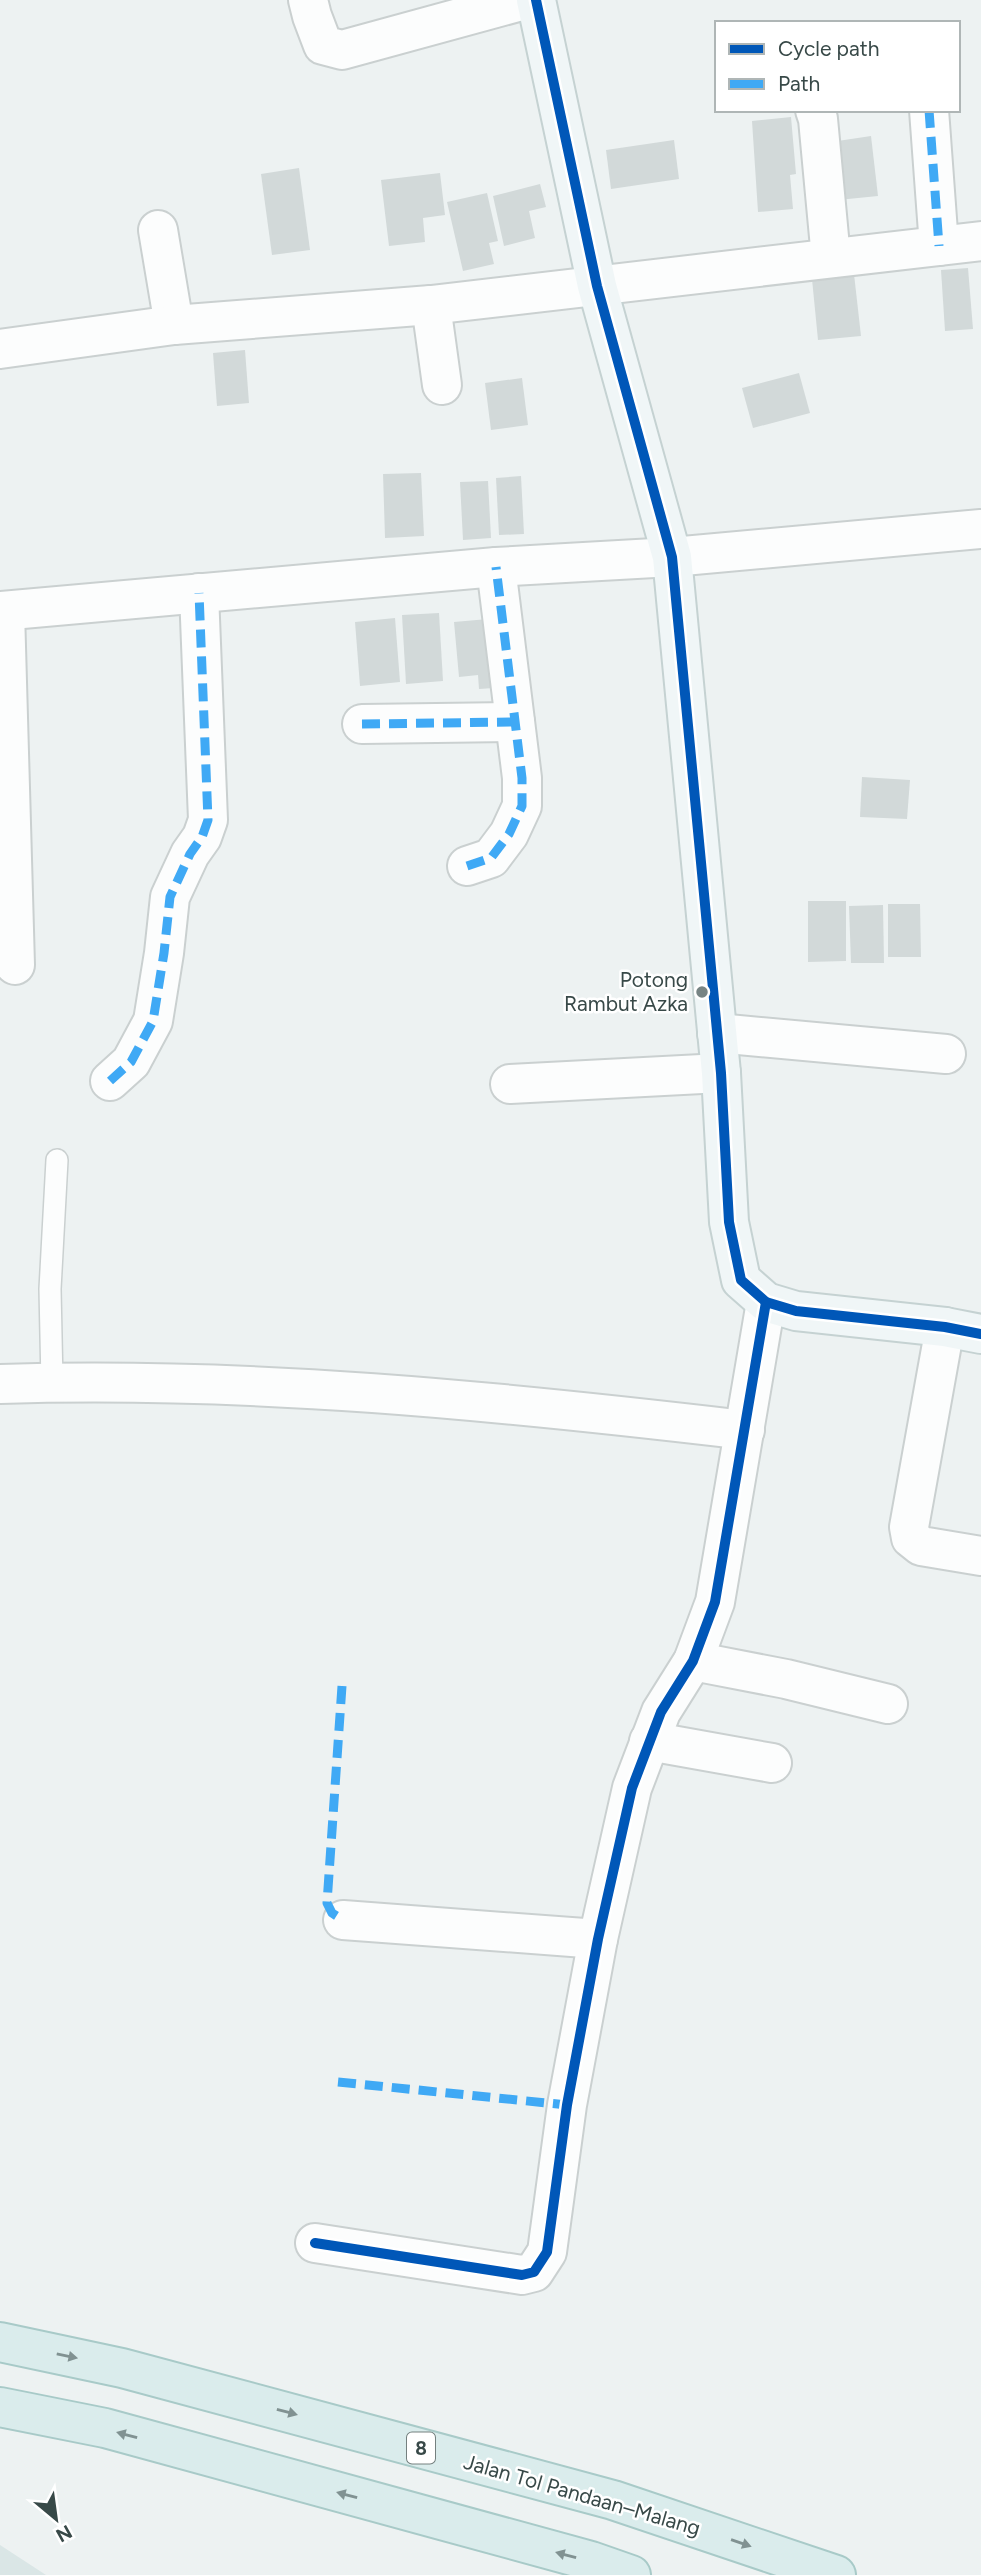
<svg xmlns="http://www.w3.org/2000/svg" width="981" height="2575" font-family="Figtree,sans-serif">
	<rect width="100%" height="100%" fill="#edf2f2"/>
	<path fill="#dae6e6" d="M0 2545 46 2575H0Z"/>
	<g fill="#d2d9d9">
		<path d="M791 117 796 174 790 175 793 209 758 212 752 121Z"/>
		<path d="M871 136 878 196 838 200 831 142Z"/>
		<path d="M674 140 679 179 611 189 606 150Z"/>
		<path d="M299 168 310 250 272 255 261 174Z"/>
		<path d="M440 173 445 215 423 218 425 242 389 246 381 180Z"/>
		<path d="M540 184 546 207 529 211 535 238 504 246 493 196Z"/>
		<path d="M487 193 498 241 489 243 494 264 463 271 447 202Z"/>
		<path d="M968 268 973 329 945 331 941 270Z"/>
		<path d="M854 274 861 336 818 340 812 279Z"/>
		<path d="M245 350 249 403 217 406 213 353Z"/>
		<path d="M799 373 810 413 753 428 742 388Z"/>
		<path d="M522 378 528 425 491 430 485 383Z"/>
		<path d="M421 473 424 536 385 538 383 474Z"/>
		<path d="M521 476 524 534 499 535 496 478Z"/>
		<path d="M488 481 491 538 463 540 460 482Z"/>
		<path d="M439 613 443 681 406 684 402 615Z"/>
		<path d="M395 618 400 682 360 686 355 622Z"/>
		<path d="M488 619 494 688 479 689 478 675 459 677 454 622Z"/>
		<path d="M862 777 910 780 907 819 860 817Z"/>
		<path d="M808 901H846V961L808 962Z"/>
		<path d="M888 904H920L921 957H888Z"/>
		<path d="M883 905 884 963H851L849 906Z"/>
	</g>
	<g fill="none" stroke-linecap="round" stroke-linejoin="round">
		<defs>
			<path id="lane" d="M52 1383 50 1289 57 1160"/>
			<g id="street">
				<path d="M308 0 312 16 323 45 342 50 525 0"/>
				<path d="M815 110 818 119 831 258"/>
				<path d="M929 110 939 246"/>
				<path d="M158 230 174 325"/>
				<path d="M431 305 442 385"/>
				<path d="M0 349 174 325 431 305 981 241"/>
				<path d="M0 611 496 567 672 557 981 529"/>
				<path d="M5 611 15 965"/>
				<path d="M362 724 515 722"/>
				<path d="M467 866 491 858 509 834 522 806V778L496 567"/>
				<path d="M717 1033 946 1054"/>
				<path d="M110 1081 131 1062 153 1021 164 953 170 897 190 854 202 837 208 820 199 593"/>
				<path d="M510 1084 721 1073"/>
				<path d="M945 1327 909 1527 911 1538 921 1546 981 1556"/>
				<path d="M0 1384C249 1376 498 1401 745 1430"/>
				<path d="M693 1661 786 1679 888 1704"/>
				<path d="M649 1741 772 1763"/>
				<path d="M343 1920 598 1939"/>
				<path d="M315 2243 522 2275 534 2272 547 2252 567 2105 598 1939 632 1788 661 1712 693 1661 715 1602 766 1302"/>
			</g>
			<path id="secondary" d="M536 0 597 286 672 557 721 1073 729 1222 741 1280 766 1302 796 1311 945 1327 981 1334"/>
			<g id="highway">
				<path d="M0 2342 122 2368 613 2500 836 2575"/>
				<path d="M0 2407 105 2428 591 2561 631 2575"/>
			</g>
		</defs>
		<use href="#lane" stroke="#cad0d0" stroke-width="24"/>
		<use href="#street" stroke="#cad0d0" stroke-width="42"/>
		<use href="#secondary" stroke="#c5d2d2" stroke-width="42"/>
		<use href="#highway" stroke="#a8cac8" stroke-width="42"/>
		<use href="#lane" stroke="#fcfdfd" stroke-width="21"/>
		<use href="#street" stroke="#fcfdfd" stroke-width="38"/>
		<use href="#secondary" stroke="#f0f6f7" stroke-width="38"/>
		<use href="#highway" stroke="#daecec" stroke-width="38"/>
		<g stroke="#3fa9f5" stroke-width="9" stroke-dasharray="18 9" stroke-linecap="butt">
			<path d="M929 110 939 246"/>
			<path d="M362 724 515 722"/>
			<path d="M467 866 491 858 509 834 522 806V778L496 567"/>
			<path d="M110 1081 131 1062 153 1021 164 953 170 897 190 854 202 837 208 820 199 593"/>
			<path d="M342 1686 327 1903 332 1913 343 1920"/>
			<path d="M338 2082 567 2105"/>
		</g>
		<defs>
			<g id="cycleway">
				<path d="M536 0 597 286 672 557 721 1073 729 1222 741 1280 766 1302 796 1311 945 1327 981 1334"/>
				<path d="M315 2243 522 2275 534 2272 547 2252 567 2105 598 1939 632 1788 661 1712 693 1661 715 1602 766 1302"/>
			</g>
		</defs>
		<use href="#cycleway" stroke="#fff" stroke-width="15"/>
		<use href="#cycleway" stroke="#0057b8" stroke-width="10"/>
	</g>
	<defs><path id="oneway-solid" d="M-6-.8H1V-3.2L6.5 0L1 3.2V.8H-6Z" transform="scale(1.75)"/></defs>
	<g fill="#819292">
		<use href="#oneway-solid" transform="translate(67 2356) rotate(12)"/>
		<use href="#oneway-solid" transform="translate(287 2412) rotate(15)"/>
		<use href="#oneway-solid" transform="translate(127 2435) rotate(-165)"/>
		<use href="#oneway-solid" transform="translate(347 2495) rotate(-165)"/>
		<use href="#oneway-solid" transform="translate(741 2543) rotate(19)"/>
		<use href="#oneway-solid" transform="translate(566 2555) rotate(-165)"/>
	</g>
	<circle fill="#778484" stroke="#fff" stroke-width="2.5" cx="702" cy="992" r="7"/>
	<g text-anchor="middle" stroke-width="5" stroke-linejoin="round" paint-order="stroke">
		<rect fill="#fff" stroke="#74807f" stroke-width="2" x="407" y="2432.5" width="28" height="31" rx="5"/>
		<g font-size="19" font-weight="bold" fill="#384948">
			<text x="421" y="2455">8</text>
		</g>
		<g font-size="21" fill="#384948" stroke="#fff" text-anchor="end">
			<text x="688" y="987">Potong<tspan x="688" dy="24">Rambut Azka</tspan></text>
		</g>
		<g font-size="21" fill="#384948" stroke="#fff">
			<text transform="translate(582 2495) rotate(16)" y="7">Jalan Tol Pandaan–Malang</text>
		</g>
	</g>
	<rect x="715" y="21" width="245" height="91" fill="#ffffff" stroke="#afb6b6" stroke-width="2"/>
	<rect x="729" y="44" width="35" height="10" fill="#0057b8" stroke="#afb6b6" stroke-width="2"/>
	<text x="778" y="56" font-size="21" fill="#384948">Cycle path</text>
	<rect x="729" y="79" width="35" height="10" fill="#3fa9f5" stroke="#afb6b6" stroke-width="2"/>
	<text x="778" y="91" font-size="21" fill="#384948">Path</text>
	<g transform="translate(56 2519) rotate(151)" stroke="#ffffff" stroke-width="5" paint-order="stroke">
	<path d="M0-5L12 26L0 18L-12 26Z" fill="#384948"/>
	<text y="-10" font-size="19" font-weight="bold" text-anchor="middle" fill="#384948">N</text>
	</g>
</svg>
